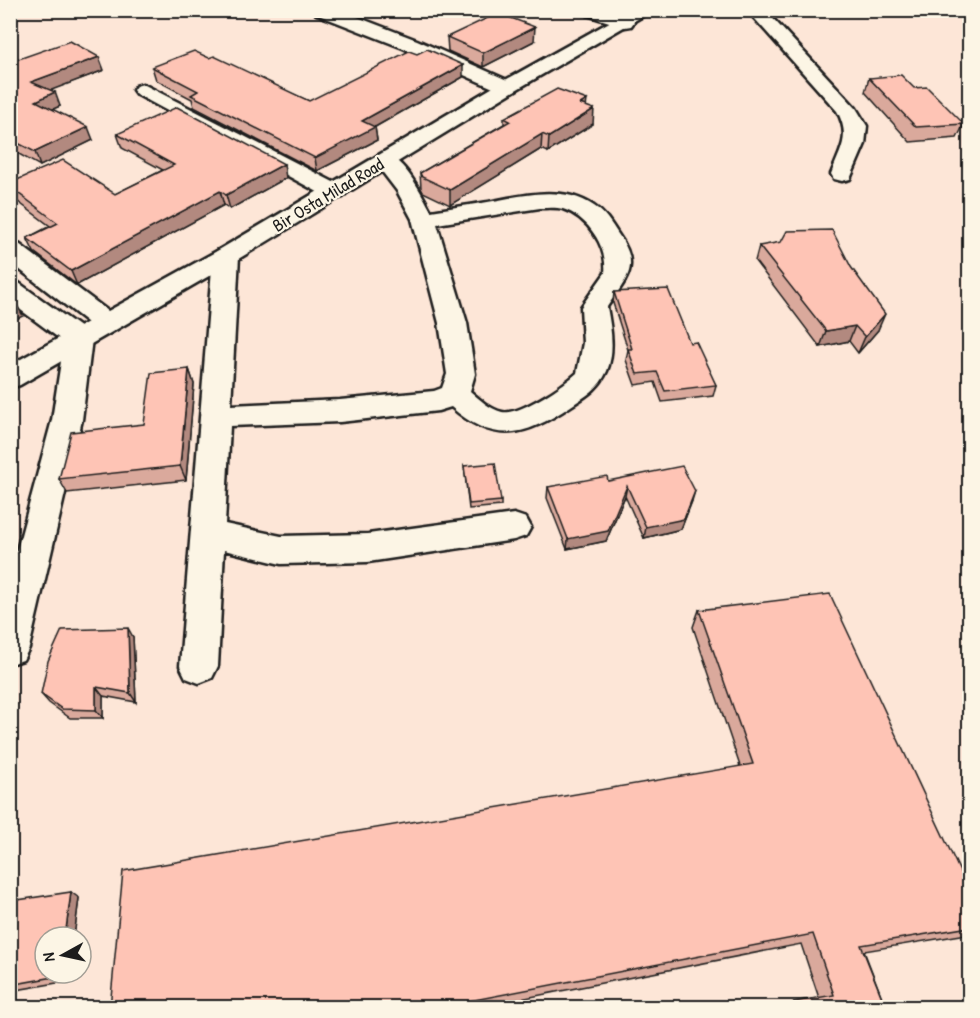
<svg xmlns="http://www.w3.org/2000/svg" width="980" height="1018" font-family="'Patrick Hand',sans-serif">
	<rect width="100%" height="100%" fill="#fde6d7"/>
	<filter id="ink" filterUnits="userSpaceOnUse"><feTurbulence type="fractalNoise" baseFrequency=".0167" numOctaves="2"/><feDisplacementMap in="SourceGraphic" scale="12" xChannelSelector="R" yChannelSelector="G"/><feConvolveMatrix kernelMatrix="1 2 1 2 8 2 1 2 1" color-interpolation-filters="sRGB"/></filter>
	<g filter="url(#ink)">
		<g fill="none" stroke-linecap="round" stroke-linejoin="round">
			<defs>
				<g id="minor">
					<path d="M314 10H339L417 40 514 83 517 87 514 91H500L403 48 316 14Z"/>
					<path d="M582 10C597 10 623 8 634 22L631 26 625 27 584 14Z"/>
					<path d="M747 10H765L856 108 867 126 865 144 850 179 842 181 834 179 831 174C841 148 851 137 837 111Z"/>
					<path d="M143 84 343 187 347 192 343 197 335 199 327 197 136 94 133 90 136 86Z"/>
					<path d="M385 154C404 159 422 194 431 211 448 208 465 206 482 203 517 197 561 183 594 206 605 213 611 223 618 234 642 267 626 279 607 307 611 328 615 351 607 371 599 389 586 396 571 406 526 436 495 446 451 407L438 411 340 422 230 426 225 524 281 536 368 534 514 514 526 518 531 527 526 536 514 540 368 562 281 564 224 550 218 666 212 678 199 683 186 678 180 666 213 256 217 251 226 248 235 251 239 256 231 405 340 400 434 391 442 388 447 374 439 323 412 219 397 191 374 161 377 156ZM540 208C547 208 556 207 563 209 588 217 608 247 605 273L581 307 583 343 577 373C564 385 519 416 502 412 490 409 479 399 470 391L475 374 467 323 437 224Z"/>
					<path d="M10 242 19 244 116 317 120 323 116 329 106 332 96 329 10 262Z"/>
					<path d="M10 281 19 283 88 333 92 339 82 420 29 648 23 660 10 664V576L52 420 64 342 10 302Z"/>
				</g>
				<path id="major" d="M631 10H653L514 91 235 261 20 385 10 388V365L217 251 500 83Z"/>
			</defs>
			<use href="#minor" stroke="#1c1c1c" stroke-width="5"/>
			<use href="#major" stroke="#1c1c1c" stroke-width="5"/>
			<use href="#minor" fill="#fcf5e5" fill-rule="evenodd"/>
			<use href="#major" fill="#fcf5e5" fill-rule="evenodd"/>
		</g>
		<g fill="#daa99c" stroke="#1c1c1c" stroke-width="1.5">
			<path d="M447 37 534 41 483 67 448 51Z"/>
			<path d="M209 58 309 101 463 77 375 127 377 140 317 171 194 107 192 99 156 80 152 67Z"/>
			<path d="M10 62 104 70 50 90 60 106 52 109 93 140 40 166 10 149Z"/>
			<path d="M869 78 914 88 964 124 957 138 910 142 865 92Z"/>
			<path d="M586 106 593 124 548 152 541 149 450 205 423 192 421 188 420 173 504 124V118Z"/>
			<path d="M117 134 286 178 230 209 224 205 77 285 34 252 27 238 50 226 13 198 10 192V183L115 194 163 170 122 148Z"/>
			<path d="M759 246 878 330 858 353 849 341 820 347 755 261Z"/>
			<path d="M614 292 690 343 716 385 713 396 662 402 655 382 635 385 626 360 628 350 613 303Z"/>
			<path d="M189 369 194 384 186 480 67 493 59 479 144 424Z"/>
			<path d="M464 466 501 501V506L469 509Z"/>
			<path d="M608 481 692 501 681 529 644 538 625 496 606 541 567 549 547 498 548 487Z"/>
			<path d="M699 610 969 927V933L967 934 864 951 886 1008H786L794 1002 819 998 801 944 474 1008H110L740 766 693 627Z"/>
			<path d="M133 637 136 702 103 696V718H70L49 703 41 694Z"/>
			<path d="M79 898 68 981 10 991 11 901Z"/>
		</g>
		<g fill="#b2897f" stroke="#1c1c1c" stroke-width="1.5">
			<path d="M535 27 534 41 483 67V53Z"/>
			<path d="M99 57 104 70 36 96 31 82Z"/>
			<path d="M463 65V77L375 127 377 140 317 171 315 158 362 121Z"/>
			<path d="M55 92 60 106 42 114 36 101Z"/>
			<path d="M587 100 585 115 580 104Z"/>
			<path d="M594 109 593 124 548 152 549 137Z"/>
			<path d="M88 127 93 140 40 166 35 152Z"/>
			<path d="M542 134 541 149 450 205V190Z"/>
			<path d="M284 164 286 178 230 209 226 195Z"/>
			<path d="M220 191 224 205 77 285 71 271Z"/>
			<path d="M12 296 23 316 10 322V297Z"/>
			<path d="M885 314 878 330 858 353 865 337Z"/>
			<path d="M855 326 849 341 820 347 826 331Z"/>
			<path d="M189 369 194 384 186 480 180 466Z"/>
			<path d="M627 486 625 496 606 541 567 549 568 539Z"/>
			<path d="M695 491 692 501 681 529 644 538 646 527Z"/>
			<path d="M128 628 133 637 136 702 130 693Z"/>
			<path d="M96 687 103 696V718L96 710Z"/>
			<path d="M71 892 79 898 74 937H65Z"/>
			<path d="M60 973H69L68 981 59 976Z"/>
		</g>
		<g fill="#fec4b5" stroke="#1c1c1c" stroke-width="1.5">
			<path d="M498 13 535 27 483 53 447 37Z"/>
			<path d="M70 41 99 57 31 82 55 92 36 101 88 127 35 152 10 139V62Z"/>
			<path d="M427 49 463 65 362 121 375 127 315 158 197 98 191 95 198 91 152 67 194 51 209 58 214 56 309 101 409 51 417 54Z"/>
			<path d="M901 75 914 88 927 87 964 124 916 127 869 78Z"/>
			<path d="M557 89 587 100 580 104 594 109 549 137 542 134 450 190 422 177 420 173 510 121 504 118Z"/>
			<path d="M177 107 284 164 226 195 220 191 71 271 27 238 58 223 10 187V183L63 160 115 194 174 165 117 134Z"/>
			<path d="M832 230 851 267 885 314 865 337 855 326 826 331 759 246 781 242 787 231Z"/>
			<path d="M668 289 690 343 696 342 716 385 665 391 657 372 637 374 628 349H632L614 292Z"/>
			<path d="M189 369 180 466 59 479 71 432 144 424 151 373Z"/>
			<path d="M495 463 501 501 469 504 464 466Z"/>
			<path d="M682 466 695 491 684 519 646 527 627 486 608 531 568 539 548 487 607 476 608 481Z"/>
			<path d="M830 594 969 891V927L861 945 886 1008H793L794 1002 834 995 813 934 433 1008H110L123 871 753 764 699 610Z"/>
			<path d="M128 628 130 693 96 687V710L62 709 41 694 48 661 62 630Z"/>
			<path d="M71 892 65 937H45V973H60L59 976 10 985 11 901Z"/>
		</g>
	</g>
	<g text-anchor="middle" stroke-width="4.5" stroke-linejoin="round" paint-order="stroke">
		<g font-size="18" fill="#1c1c1c" stroke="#fcf5e5">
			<text transform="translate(328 195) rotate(-31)" y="6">Bir Osta Milad Road</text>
		</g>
	</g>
	<rect width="980" height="1018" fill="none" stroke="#fcf5e5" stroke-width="36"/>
	<rect x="18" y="18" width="944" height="982" fill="none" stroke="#1c1c1c" stroke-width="2" filter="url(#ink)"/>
	<g transform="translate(63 955) rotate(262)"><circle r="28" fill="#fcf5e5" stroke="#a29e95" stroke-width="1.5"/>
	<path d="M0-4.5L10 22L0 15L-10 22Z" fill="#1c1c1c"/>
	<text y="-9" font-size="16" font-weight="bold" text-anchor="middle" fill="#1c1c1c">N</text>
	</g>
</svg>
